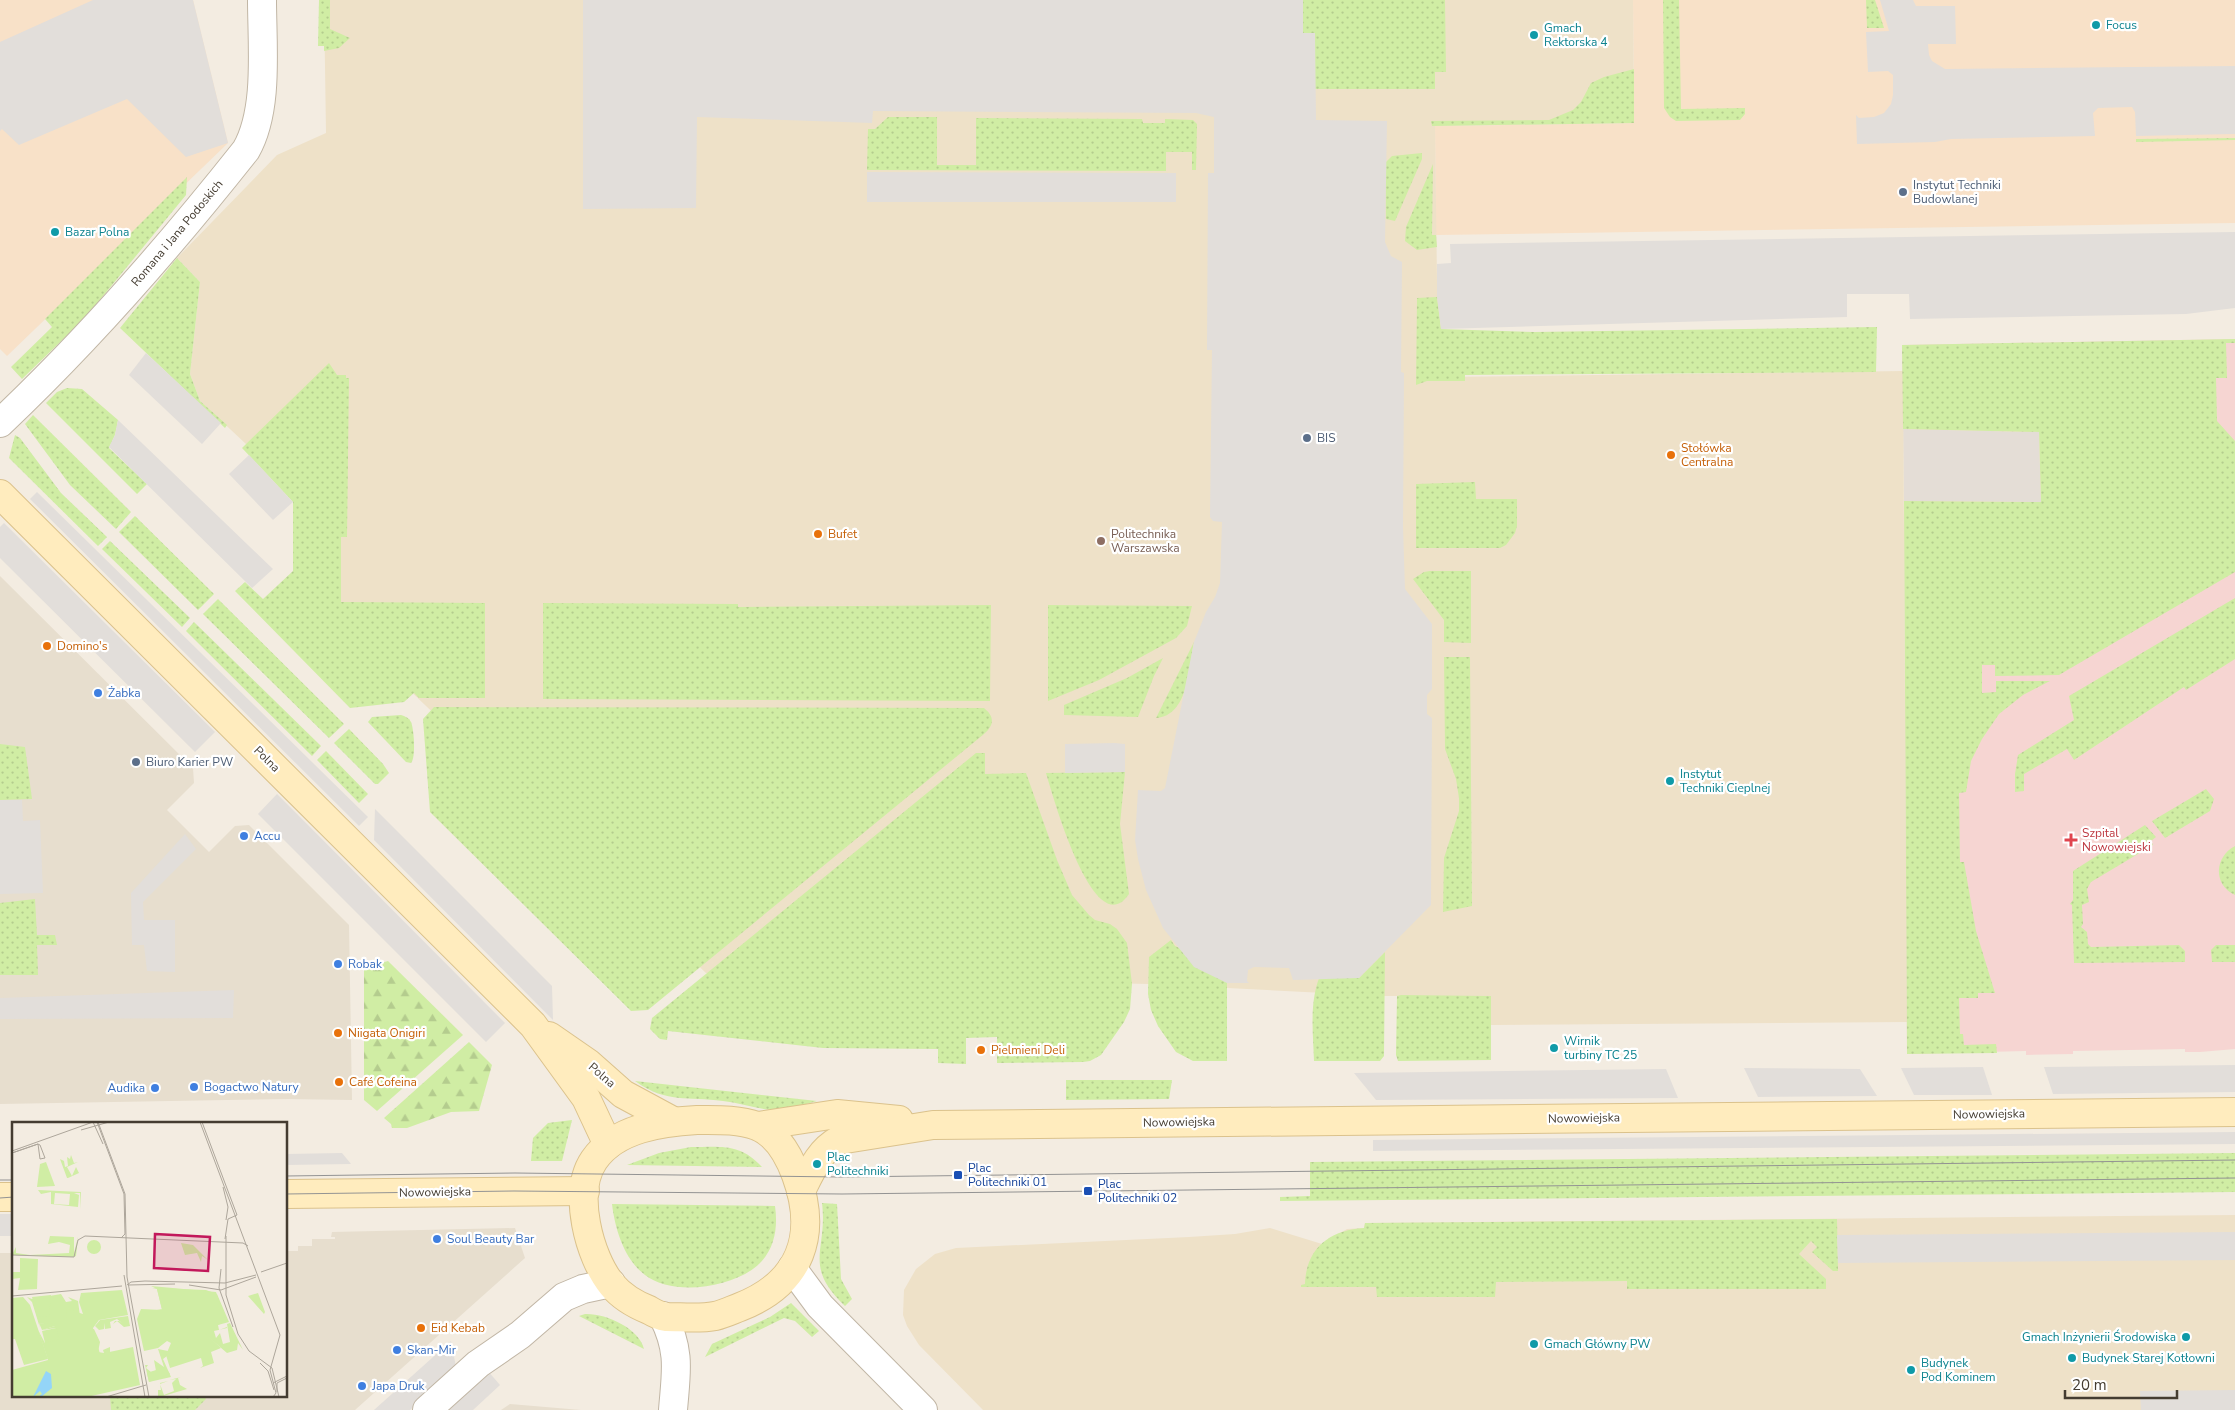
<svg xmlns="http://www.w3.org/2000/svg" width="2235" height="1410" font-family="'Nunito Sans',sans-serif">
	<defs>
		<pattern id="grass-dots" width="8" height="8" patternUnits="userSpaceOnUse" patternTransform="scale(1.25)"><rect width="8" height="8" fill="#d0eda4"/><path d="M2 2h.1M6 6h.1" fill="none" stroke="#b4cc8e" stroke-width="1.8" stroke-linecap="round"/></pattern>
		<pattern id="forest-firs" width="22" height="20" patternUnits="userSpaceOnUse" patternTransform="scale(1.25)"><rect width="22" height="20" fill="#d0eda4"/><path d="M5 1l3.5 6h-7zM16 11l3.5 6h-7z" fill="#b4cc8e"/></pattern>
	</defs>
	<rect width="100%" height="100%" fill="#f3ece1"/>
	<g fill="#e7dece">
		<path d="M0 576 193 768 194 783 167 810 209 852 235 826 249 825 349 925 352 1100 288 1099 0 1104Z"/>
		<path d="M515 1228 525 1258 355 1410H0V1253H14V1396H286V1251H298V1246H312V1239H335V1237H331L332 1232Z"/>
		<path d="M510 1404 581 1410H501Z"/>
	</g>
	<g fill="#f8e1c8">
		<path d="M0 0H193L228 143 7 356 0 349Z"/>
		<path d="M1633 0H2235V223L1436 235 1435 126 1634 123Z"/>
	</g>
	<path fill="#e4ddd6" d="M1903 429 2039 432 2041 502 1904 501Z"/>
	<g fill="#eee1c8">
		<path d="M324 0H1633L1634 123 1435 126 1437 281 1445 377 1903 371 1907 1022 1491 1025V996H1384L1148 984 706 973 296 582 297 498 246 444 200 401 190 374 200 282 177 258 277 155 326 133Z"/>
		<path d="M2235 1215V1410H983L919 1345 907 1326 903 1315 904 1290 916 1269 935 1254 956 1248 1189 1237 1235 1234 1270 1228 1322 1244 1347 1229 1364 1228 1365 1223Z"/>
	</g>
	<path fill="#f6d5d2" d="M2235 339V1049L2200 1052H2185V1049L2073 1051V1054L2026 1055V1051L1907 1054 1904 501 2041 502 2039 432 1903 429 1902 345Z"/>
	<g fill="url(#grass-dots)">
		<path d="M319 0H330V29L350 38 339 48 324 51V46H318Z"/>
		<path d="M1303 0H1445L1446 72H1435V89H1315V34L1303 33Z"/>
		<path d="M1663 0H1679L1681 109 1745 108V114L1740 120 1676 121 1670 117 1664 108Z"/>
		<path d="M1866 0H1875L1884 28H1867Z"/>
		<path d="M1634 69V123L1432 126 1431 121 1549 120 1573 110 1581 102 1591 83 1604 77Z"/>
		<path d="M888 117H937V165H976V118L1142 119 1143 123H1165V119L1193 120 1197 124 1196 170H1192V152H1166V171L867 170 868 129H875Z"/>
		<path d="M2235 138V140L2136 142V139Z"/>
		<path d="M1422 153V159L1395 221 1386 219 1385 163 1392 156Z"/>
		<path d="M1433 164 1432 235H1436L1437 247 1417 250 1405 241 1406 227Z"/>
		<path d="M187 177 186 195 85 318 22 379 11 367 52 327 45 319Z"/>
		<path d="M177 258 200 282 190 374 200 401 227 425 225 428 120 328Z"/>
		<path d="M1437 297 1441 329 1534 332 1877 327 1876 372 1465 375V381H1427L1416 385 1417 298Z"/>
		<path d="M2235 339V343H2226L2227 378H2216L2217 421 2235 441V572L2059 675 1995 676V665H1982V693L1996 692V681H2050L2023 695 1999 714 1982 739 1971 761 1966 792 1959 793 1960 862H1964L1976 931 1995 993H1978V998H1959L1960 1034H1963L1964 1045 1996 1044 1997 1053 1907 1054 1904 501 2041 502 2039 432 1903 429 1902 345Z"/>
		<path d="M329 363 337 375H346V378H349L347 537H341V602L485 603V698H419L414 693 404 702 350 708 235 591 245 582 263 599 293 571V502L242 448Z"/>
		<path d="M67 388 82 389 118 420 115 435 109 448 147 484 137 494 46 403 57 392Z"/>
		<path d="M33 415 131 512 116 529 70 485 25 424Z"/>
		<path d="M15 435 20 438 61 493 107 537 98 546 9 458Z"/>
		<path d="M1475 482 1476 499H1517V526L1515 533 1506 545 1500 548H1416V484Z"/>
		<path d="M135 516 214 594 198 610 119 532Z"/>
		<path d="M110 541 190 618 182 627 102 549Z"/>
		<path d="M1430 571H1471V643L1444 642V620L1413 579 1424 572Z"/>
		<path d="M2235 598V659L2186 690 2184 687 2074 760 2067 749 2024 774V791L2015 792V774L2018 755 2074 720 2069 696Z"/>
		<path d="M218 599 344 724 329 738 203 614Z"/>
		<path d="M543 603 738 604V607L991 605 990 701 543 699Z"/>
		<path d="M1048 605 1192 606 1187 626 1176 638 1099 680 1048 701Z"/>
		<path d="M194 622 321 746 312 756 186 631Z"/>
		<path d="M1194 642C1189 666 1189 716 1156 718Z"/>
		<path d="M1444 657H1470L1472 906 1443 912 1444 858 1459 811V798L1456 779 1445 749Z"/>
		<path d="M1163 658 1154 676 1138 717 1064 715V705L1127 678Z"/>
		<path d="M434 707 984 708C995 717 994 725 984 734L648 1010 631 1011 430 812 423 719Z"/>
		<path d="M401 715C405 716 409 718 411 722 414 729 416 758 411 763L406 762 368 722 372 717Z"/>
		<path d="M349 729 383 764 389 773 378 784H375L334 743Z"/>
		<path d="M0 744 25 747 32 799 0 800Z"/>
		<path d="M326 751 368 794 359 803 317 760Z"/>
		<path d="M976 753H985V774L1026 773 1057 860 1072 895 1089 915 1095 920 1110 924 1117 929 1127 943 1132 984 1130 1009 1124 1022 1101 1055 1090 1061 1083 1062 997 1063V1037L966 1038V1064L938 1063V1049L823 1048 668 1031 667 1040 660 1039 650 1029 652 1018Z"/>
		<path d="M1125 772 1120 824 1129 894C1094 946 1052 793 1046 773Z"/>
		<path d="M2206 789 2214 799 2210 811 2165 838 2152 821Z"/>
		<path d="M2145 825 2156 837 2151 841 2153 845 2091 882 2087 889 2089 902 2082 905 2083 924 2081 927 2087 932 2088 944 2091 947 2179 945 2185 951V962L2074 963 2072 905 2070 904 2073 900V871Z"/>
		<path d="M2235 846V895C2213 885 2214 857 2235 846Z"/>
		<path d="M35 899 37 935H55L57 945H37L38 975H0V903Z"/>
		<path d="M1171 940 1175 946 1227 970V1061H1193L1176 1052 1158 1026 1151 1010 1148 994 1149 957Z"/>
		<path d="M2216 945H2235V962H2212L2211 950Z"/>
		<path d="M1385 952 1384 1056 1380 1061H1314C1313 1031 1309 1001 1321 973L1359 978Z"/>
		<path d="M1401 995 1491 996V1060L1398 1061 1396 1055 1397 996Z"/>
		<path d="M1066 1080H1172L1169 1099 1066 1100Z"/>
		<path d="M635 1081 817 1101C805 1104 793 1109 780 1110 761 1111 742 1103 723 1101 687 1096 667 1104 635 1081Z"/>
		<path d="M572 1120 562 1161H531L533 1138 548 1123Z"/>
		<path d="M691 1147C722 1147 740 1143 762 1167L627 1165 659 1153Z"/>
		<path d="M2235 1153V1192L1280 1201V1197L1310 1196V1162Z"/>
		<path d="M822 1203 837 1204 841 1279 852 1299 845 1306C802 1265 828 1251 822 1203Z"/>
		<path d="M612 1204 775 1206C778 1227 775 1248 760 1263 735 1288 673 1297 645 1275 624 1259 615 1229 612 1204Z"/>
		<path d="M1837 1219 1838 1271H1833L1812 1252 1817 1247 1811 1241 1799 1254 1826 1279V1289H1627V1281L1496 1282 1495 1297H1377L1376 1287H1301V1285L1305 1284C1306 1248 1330 1230 1364 1228L1365 1223Z"/>
		<path d="M791 1303 819 1331 812 1337 795 1321 784 1318 705 1357 712 1344 770 1317Z"/>
		<path d="M585 1314C605 1313 639 1328 644 1349L579 1316Z"/>
		<path d="M110 1396H204L206 1399 195 1410H111Z"/>
	</g>
	<g fill="url(#forest-firs)">
		<path d="M388 961 463 1035 377 1111 364 1100V968Z"/>
		<path d="M469 1042 492 1065 479 1111 451 1112 407 1128H392L391 1124 384 1118Z"/>
	</g>
	<g fill="#e2deda">
		<path d="M93 0H193L228 143 186 157 127 99 19 145 2 129 0 131V42Z"/>
		<path d="M583 0H1303V33H1315L1316 120 1387 121 1385 242 1391 256 1402 262 1401 372 1404 373 1403 527 1405 589 1432 624V689L1427 695V714L1432 718 1431 905 1359 978 1293 980 1289 968 1254 967 1248 970 1247 981 1249 983H1227L1194 967 1163 928 1146 890 1138 859 1135 840 1138 790 1161 791 1165 788 1194 642 1206 612 1215 597 1220 583 1222 522 1213 521 1210 517 1212 350H1207L1208 173H1214V117L1196 113 873 111 872 123 697 117 696 208 583 209Z"/>
		<path d="M1880 0H1913L1916 6H1955L1956 44H1928L1929 55 1932 61 1945 69 2235 66V134L2136 136 2135 112 2132 107 2098 108 2093 113 2095 136 1951 139 1935 142 1857 144 1856 115 1859 118 1874 117 1884 113 1891 104 1893 95V75L1888 71 1868 72 1866 32 1889 31Z"/>
		<path d="M867 172 1176 173V202H867Z"/>
		<path d="M2235 232V308L2186 314 1910 319 1909 294H1847V317L1441 329 1437 297V264L1451 263 1450 244Z"/>
		<path d="M146 353 221 423 202 444 129 375Z"/>
		<path d="M118 420 273 569 252 588 109 447 115 435Z"/>
		<path d="M249 455 293 502 273 520 229 474Z"/>
		<path d="M37 492 368 817 359 826 30 499Z"/>
		<path d="M4 523 215 732 195 752 0 558V527Z"/>
		<path d="M1114 743 1125 744V772L1065 773V744Z"/>
		<path d="M277 794 505 1023 486 1042 258 814Z"/>
		<path d="M0 800H22L23 821 40 820 43 893 0 894Z"/>
		<path d="M375 809 552 986 553 1020 374 840Z"/>
		<path d="M185 834 196 849 143 902 144 920H175V972L147 971 144 945H132L131 893Z"/>
		<path d="M234 990 233 1018 0 1019V998Z"/>
		<path d="M2235 1065V1092L2053 1094 2044 1067Z"/>
		<path d="M1983 1067 1992 1095H1914L1901 1068Z"/>
		<path d="M1744 1068 1860 1069 1877 1096 1758 1097Z"/>
		<path d="M1666 1069 1678 1098 1376 1100 1354 1073Z"/>
		<path d="M2235 1132V1144L1373 1151V1140Z"/>
		<path d="M342 1153 351 1164 286 1165V1154Z"/>
		<rect x="0" y="1214" width="14" height="22"/>
		<path d="M2235 1232V1260L1838 1263 1837 1235Z"/>
		<path d="M451 1341 456 1367 410 1410H374Z"/>
		<path d="M487 1370 500 1385 473 1410H445Z"/>
		<path d="M2235 1390V1410H2141L2140 1391Z"/>
	</g>
	<g fill="none" stroke-linecap="round" stroke-linejoin="round">
		<defs>
			<g id="street">
				<path d="M0 423C89 339 170 246 246 150 269 110 262 46 262 0"/>
				<path d="M792 1268 820 1306 923 1410"/>
				<path d="M663 1316C681 1352 676 1372 673 1410"/>
				<path d="M427 1410 478 1364 520 1335 564 1297 583 1289 611 1283"/>
			</g>
			<g id="secondary">
				<path d="M0 494 533 1025 586 1098 608 1145"/>
				<path d="M549 1036 588 1063 623 1094 673 1121"/>
				<path d="M697 1120C716 1120 738 1119 757 1126 777 1134 789 1156 796 1175 818 1235 801 1283 740 1307 732 1310 724 1314 715 1316 700 1319 682 1317 666 1317 660 1316 654 1313 649 1310 634 1304 622 1297 612 1285 589 1257 572 1192 594 1160 616 1128 662 1122 697 1120Z"/>
				<path d="M758 1126 837 1114 899 1120"/>
				<path d="M801 1191C811 1171 819 1151 839 1140L933 1125 2235 1112"/>
				<path d="M286 1194 585 1191"/>
				<path d="M0 1197H14"/>
			</g>
		</defs>
		<use href="#street" stroke="#c1b6a5" stroke-width="30"/>
		<use href="#secondary" stroke="#dbc28c" stroke-width="30"/>
		<use href="#street" stroke="#fff" stroke-width="28"/>
		<use href="#secondary" stroke="#ffecbe" stroke-width="28"/>
		<g stroke="#939393" stroke-width="1">
			<path d="M286 1176 515 1173 841 1177 2235 1160"/>
			<path d="M0 1180H14"/>
			<path d="M286 1194 514 1191 842 1194 2235 1178"/>
			<path d="M0 1198 14 1197"/>
		</g>
	</g>
	<g fill="#0f9aa8" stroke="#fff" stroke-width="2">
		<circle cx="2096" cy="25" r="5"/>
		<circle cx="1534" cy="35" r="5"/>
		<circle cx="55" cy="232" r="5"/>
		<circle cx="1670" cy="781" r="5"/>
		<circle cx="1554" cy="1048" r="5"/>
		<circle cx="817" cy="1164" r="5"/>
		<circle cx="2186" cy="1337" r="5"/>
		<circle cx="1534" cy="1344" r="5"/>
		<circle cx="2072" cy="1358" r="5"/>
		<circle cx="1911" cy="1370" r="5"/>
	</g>
	<g fill="#5c6f8a" stroke="#fff" stroke-width="2">
		<circle cx="1903" cy="192" r="5"/>
		<circle cx="1307" cy="438" r="5"/>
		<circle cx="136" cy="762" r="5"/>
	</g>
	<g fill="#e8710a" stroke="#fff" stroke-width="2">
		<circle cx="1671" cy="455" r="5"/>
		<circle cx="818" cy="534" r="5"/>
		<circle cx="47" cy="646" r="5"/>
		<circle cx="338" cy="1033" r="5"/>
		<circle cx="981" cy="1050" r="5"/>
		<circle cx="339" cy="1082" r="5"/>
		<circle cx="421" cy="1328" r="5"/>
	</g>
	<circle fill="#8d6e63" stroke="#fff" stroke-width="2" cx="1101" cy="541" r="5"/>
	<g fill="#3f7fe0" stroke="#fff" stroke-width="2">
		<circle cx="98" cy="693" r="5"/>
		<circle cx="244" cy="836" r="5"/>
		<circle cx="338" cy="964" r="5"/>
		<circle cx="194" cy="1087" r="5"/>
		<circle cx="155" cy="1088" r="5"/>
		<circle cx="437" cy="1239" r="5"/>
		<circle cx="397" cy="1350" r="5"/>
		<circle cx="362" cy="1386" r="5"/>
	</g>
	<path fill="#e0444e" stroke="#fff" stroke-width="2" d="M2068.5 832.5h5v5h5v5h-5v5h-5v-5h-5v-5h5z"/>
	<g fill="#1a4fb4" stroke="#fff" stroke-width="2">
		<rect x="953" y="1170" width="10" height="10" rx="2.5"/>
		<rect x="1083" y="1186" width="10" height="10" rx="2.5"/>
	</g>
	<g text-anchor="middle" stroke-width="4.5" stroke-linejoin="round" paint-order="stroke">
		<g font-size="12" fill="#0d838f" stroke="#fff" text-anchor="start">
			<text x="2106" y="29">Focus</text>
			<text x="1544" y="32">Gmach<tspan x="1544" dy="14">Rektorska 4</tspan></text>
			<text x="65" y="236">Bazar Polna</text>
			<text x="1680" y="778">Instytut<tspan x="1680" dy="14">Techniki Cieplnej</tspan></text>
			<text x="1564" y="1045">Wirnik<tspan x="1564" dy="14">turbiny TC 25</tspan></text>
			<text x="827" y="1161">Plac<tspan x="827" dy="14">Politechniki</tspan></text>
			<text x="2176" y="1341" text-anchor="end">Gmach Inżynierii Środowiska</text>
			<text x="1544" y="1348">Gmach Główny PW</text>
			<text x="2082" y="1362">Budynek Starej Kotłowni</text>
			<text x="1921" y="1367">Budynek<tspan x="1921" dy="14">Pod Kominem</tspan></text>
		</g>
		<g font-size="12" fill="#4e5e75" stroke="#fff" text-anchor="start">
			<text x="1913" y="189">Instytut Techniki<tspan x="1913" dy="14">Budowlanej</tspan></text>
			<text x="1317" y="442">BIS</text>
			<text x="146" y="766">Biuro Karier PW</text>
		</g>
		<g font-size="12" fill="#443c31" stroke="#fff">
			<text transform="translate(177 233) rotate(-50)" y="4">Romana i Jana Podoskich</text>
			<text transform="translate(267 759) rotate(45)" y="4">Polna</text>
			<text transform="translate(602 1075) rotate(41)" y="4">Polna</text>
			<text transform="translate(1989 1114) rotate(-1)" y="4">Nowowiejska</text>
			<text transform="translate(1584 1118) rotate(-1)" y="4">Nowowiejska</text>
			<text transform="translate(1179 1122) rotate(-1)" y="4">Nowowiejska</text>
			<text transform="translate(435 1192) rotate(-1)" y="4">Nowowiejska</text>
		</g>
		<g font-size="12" fill="#c56008" stroke="#fff" text-anchor="start">
			<text x="1681" y="452">Stołówka<tspan x="1681" dy="14">Centralna</tspan></text>
			<text x="828" y="538">Bufet</text>
			<text x="57" y="650">Domino's</text>
			<text x="348" y="1037">Niigata Onigiri</text>
			<text x="991" y="1054">Pielmieni Deli</text>
			<text x="349" y="1086">Café Cofeina</text>
			<text x="431" y="1332">Eid Kebab</text>
		</g>
		<g font-size="12" fill="#785e54" stroke="#fff" text-anchor="start">
			<text x="1111" y="538">Politechnika<tspan x="1111" dy="14">Warszawska</tspan></text>
		</g>
		<g font-size="12" fill="#366cbe" stroke="#fff" text-anchor="start">
			<text x="108" y="697">Żabka</text>
			<text x="254" y="840">Accu</text>
			<text x="348" y="968">Robak</text>
			<text x="204" y="1091">Bogactwo Natury</text>
			<text x="145" y="1092" text-anchor="end">Audika</text>
			<text x="447" y="1243">Soul Beauty Bar</text>
			<text x="407" y="1354">Skan-Mir</text>
			<text x="372" y="1390">Japa Druk</text>
		</g>
		<g font-size="12" fill="#be3a42" stroke="#fff" text-anchor="start">
			<text x="2082" y="837">Szpital<tspan x="2082" dy="14">Nowowiejski</tspan></text>
		</g>
		<g font-size="12" fill="#164399" stroke="#fff" text-anchor="start">
			<text x="968" y="1172">Plac<tspan x="968" dy="14">Politechniki 01</tspan></text>
			<text x="1098" y="1188">Plac<tspan x="1098" dy="14">Politechniki 02</tspan></text>
		</g>
	</g>
	<g transform="translate(12 1122)">
		<rect width="275" height="275" fill="#f3ece1"/>
		<path d="M59 33 62 41 66 40 55 45 60 54 64 45 67 51 56 56 54 48 56 56H55L48 37 52 39 53 45 56 44 55 35 58 37ZM26 68 69 70 68 87V71H62L67 73 66 85 39 82V70L29 72ZM43 71 58 72 57 83 42 82ZM38 114 62 115V131L66 115 64 134 61 135 0 133 4 125V131L18 133 57 131 58 123 47 120 36 122ZM169 121 181 123 196 138 190 134 189 140 185 131 173 133ZM140 166 194 168 205 172 217 200 206 203 207 208 215 205V206L202 209 204 216 208 211 211 222 218 220 215 202 218 201 231 228 226 221 225 228 215 231 152 177 145 212V188L150 187 145 167ZM49 172 54 180 60 179 56 175 66 179 68 194 71 192 70 174 73 208 82 207 88 220 86 230 92 231 91 228 98 225V233L34 244 37 237 30 209 44 206 30 208 43 204 27 201 28 206 20 180 15 175 20 177ZM116 194 118 204 112 205 105 199 101 202 103 199H107L110 201 105 197 98 200 99 206 93 207 92 201V207L87 208 83 204 88 198ZM146 227 156 229 155 234 151 237 159 255 137 260 133 243H136L134 246 139 250 144 249 142 238 152 245ZM169 255 166 256 168 263 175 267 148 275H143L146 274V268H149L148 261 156 259 148 262 152 273 162 269 160 261 164 257 157 258Z" fill="#d0eda4" fill-rule="evenodd"/>
		<path d="M34 40 43 64 25 65 28 42ZM8 136 26 137 25 167 6 168 8 156 0 157V150H8ZM139 164 204 170 214 199 192 210 209 226 199 230 202 241 188 246 191 244 189 236 158 246 154 233 159 221 155 219 146 226 132 229 125 197 129 187 150 188 145 167ZM110 168 116 193 87 198 81 206 88 232 121 225 128 263 75 275H0V248L36 238 26 208 33 221 48 217 43 204 30 208 27 201 41 202 54 197 55 187 71 192 67 180 69 171ZM246 171 253 190 252 192 236 174ZM39 173 37 195 25 194 20 175ZM153 245 158 252 137 260 135 251Z" fill="#d0eda4"/>
		<path d="M75 125a7 7 0 1 1 14 0a7 7 0 1 1-14 0ZM11 175 18 183 36 237 12 243 3 217H0V176ZM167 218H174L184 228 182 238H176L165 227Z" fill="#d0eda4"/>
		<path d="M34 249 39 252 40 266 29 275H26L30 272 28 269 21 275Z" fill="#94d5f8"/>
		<path fill="none" stroke="#ada69b" stroke-width="1" d="M85 0 112 72 113 112 109 116M86 0 113 72 115 155 137 275M188 0 268 213 258 248 264 271 261 275H265M190 0 225 93 216 97 213 117M69 8 97 0M0 29 81 0 91 22M0 31 26 22 28 23 33 36 28 37 26 22 0 31M211 65 216 85 214 98M214 114V173L226 212 237 229 260 246 267 275M0 133 62 135 66 118 73 114 231 121 236 124M209 147 207 166 221 205M249 150 275 141M112 153 133 275M115 163 119 160 133 159 213 161 244 153M116 163 163 162M177 163 209 168 244 155M0 174 110 164M248 241 256 249 262 268M261 261 275 254M265 270V261L275 256M94 275 134 263"/>
		<path fill="#c2185b" fill-opacity="0.15" stroke="#c2185b" stroke-width="2.5" d="M143 112 198 115 196 149 142 146Z"/>
		<rect width="275" height="275" fill="none" stroke="#443c31" stroke-width="2.5"/>
	</g>
	<path d="M2065 1390v8h112v-8" fill="none" stroke="#443c31" stroke-width="2.5"/>
	<text x="2072" y="1390" font-size="15" fill="#443c31" stroke="#ffffff" stroke-width="4" paint-order="stroke">20 m</text>
</svg>
